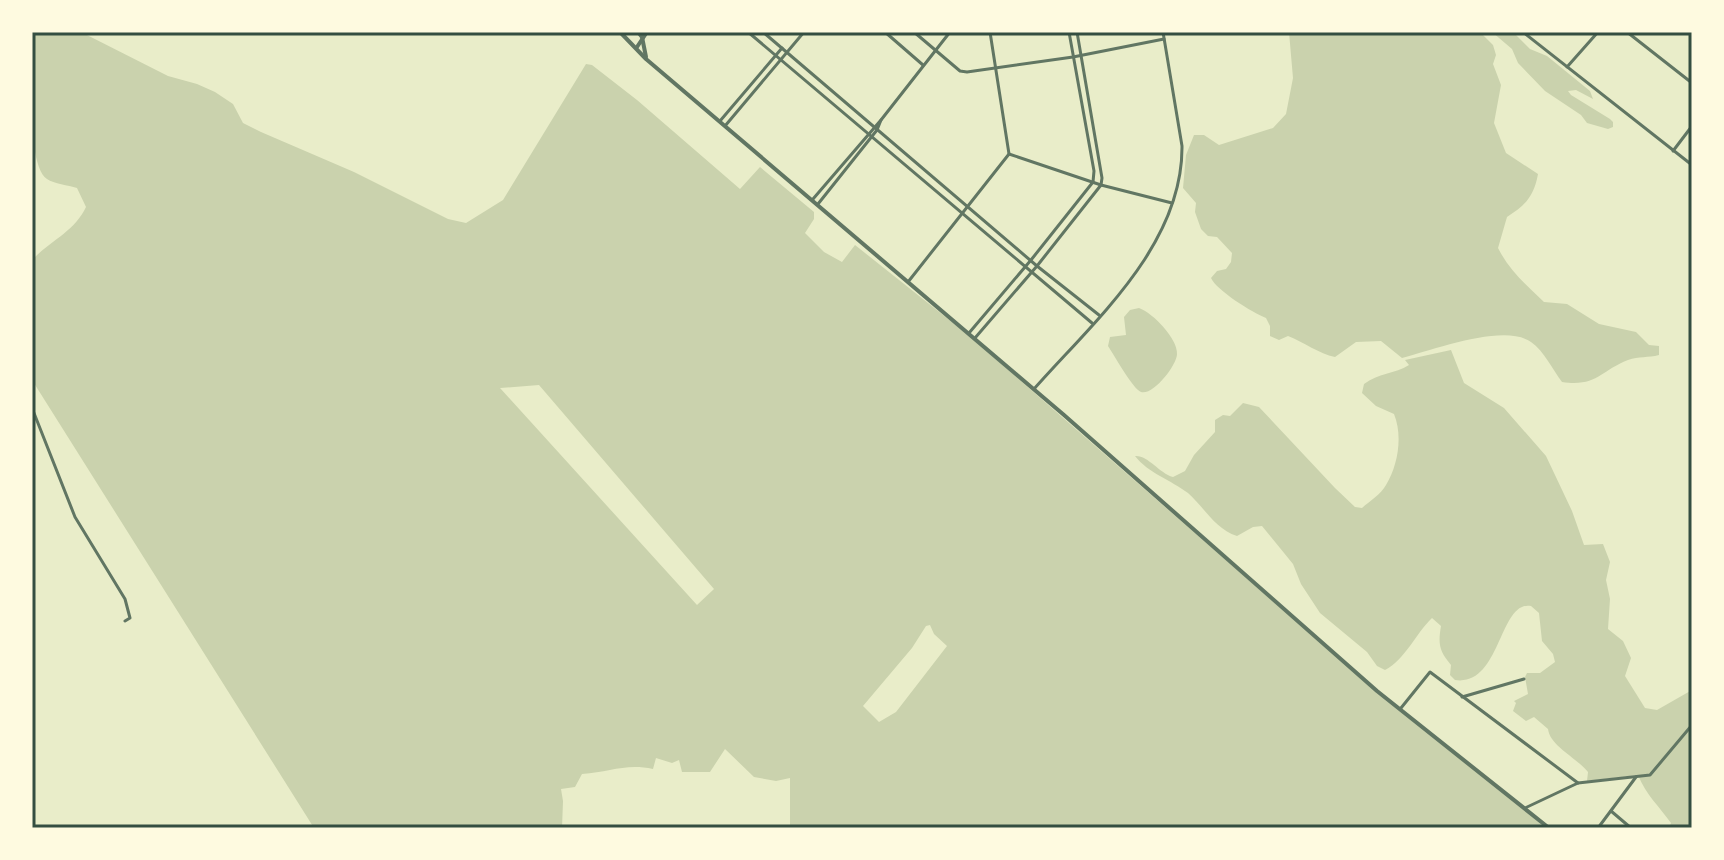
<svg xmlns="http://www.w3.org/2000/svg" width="1724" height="860" font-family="'Alegreya Sans',sans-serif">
	<rect width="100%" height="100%" fill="#e9edc9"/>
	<g fill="#cad2ad" fill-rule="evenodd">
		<path d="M32 32H81L168 76 197 84 215 92 233 104 243 123 261 132 354 172 448 219 466 223 503 200 586 64 592 65 637 100 740 189 760 167 814 212V219L805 233 824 252 842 262 855 245 967 334 1378 693 1547 828H790V778L776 781 754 777 725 749 710 772H682L679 760 672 763 656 758 653 769C626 763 610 772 582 774L575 787 561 789 563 801 562 828H314L32 380V260C50 241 75 231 86 207L77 188C68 185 54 184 47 179 25 164 32 60 32 32ZM539 385 714 589 697 605 500 388ZM930 625 934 634 947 646 896 712 879 722 863 706 912 648 926 626Z"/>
		<path d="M1289 32H1480L1493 45 1496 55 1493 64 1501 85 1494 123 1506 153 1538 174C1534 196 1526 205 1507 217L1498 248C1509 270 1526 285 1544 302L1567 304 1599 324 1636 332 1649 345 1659 346V355C1648 358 1639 356 1628 360 1600 371 1597 387 1562 382 1553 370 1544 351 1531 342 1504 323 1434 350 1402 358L1381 341 1356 342 1335 357C1319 354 1304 342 1288 336L1279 340 1270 336V326L1266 318C1253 313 1216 290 1211 278L1217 271 1226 269 1231 262 1232 253 1217 237 1208 236 1201 229 1195 212 1196 203 1183 188 1186 155 1194 135H1204L1219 145 1273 128 1286 114 1293 78Z"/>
		<path d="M1492 32H1513L1530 49 1547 56 1590 91 1593 99 1576 90 1568 91 1571 95 1610 119 1613 122V127L1608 129 1587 123 1581 115 1545 91 1518 63 1512 49Z"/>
		<path d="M1139 308C1153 313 1178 339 1177 354 1177 365 1153 396 1141 392 1133 389 1114 355 1108 346L1110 337 1126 335 1124 317 1130 310Z"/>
		<path d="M1451 350 1464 383 1504 408 1546 456 1572 511 1584 545 1603 544 1610 562 1606 580 1610 599 1608 629 1623 641 1631 658 1625 676 1645 708 1657 710 1692 690V828H1669L1671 823C1659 806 1646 795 1638 775L1587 781 1588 772C1577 758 1550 746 1548 729L1534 717 1526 721 1513 711 1516 703 1514 701 1528 694 1525 677 1527 673H1540L1555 662 1553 654 1542 641 1539 613 1531 606C1499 600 1501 687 1455 680L1450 675 1451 665C1439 651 1438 644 1441 626L1432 618C1416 633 1405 660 1385 670L1377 666 1367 652 1320 613 1301 584 1293 564 1262 526 1253 527 1237 536C1215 529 1204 507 1188 493 1171 480 1148 473 1135 456 1148 455 1159 473 1173 477L1185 471 1194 455 1215 432V420L1223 415 1230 416 1243 403 1259 407 1335 488 1355 507 1362 508C1370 501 1381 494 1386 485 1398 465 1403 436 1394 414L1376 406 1362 393 1364 384C1378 373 1395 374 1409 365L1405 360Z"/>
	</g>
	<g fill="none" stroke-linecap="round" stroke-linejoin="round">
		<g stroke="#617663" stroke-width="3">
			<path d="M748 32 1092 323"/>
			<path d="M763 32 1037 266 1099 315"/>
			<path d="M885 32 923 65"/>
			<path d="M914 32 960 71 967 72 1073 57 1164 39"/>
			<path d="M1523 32 1692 165"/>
			<path d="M1627 32 1692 83"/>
			<path d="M1567 67 1598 32"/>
			<path d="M720 121 782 48"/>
			<path d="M725 126 804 32"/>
			<path d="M1673 151 1692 126"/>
			<path d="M1009 154 1101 185 1172 203"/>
			<path d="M813 199 881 120 950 32"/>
			<path d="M818 204 877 130 881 120"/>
			<path d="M908 282 1009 154 990 32"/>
			<path d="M969 333 1031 260 1093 182 1094 171 1069 32"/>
			<path d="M975 338 1037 266 1101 185 1102 178 1077 32"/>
			<path d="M1034 389C1094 321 1183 245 1182 146L1163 32"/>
			<path d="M32 408 75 517 125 599 130 618 125 621"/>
			<path d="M1462 697 1524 679"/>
			<path d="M1401 708 1430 672 1578 783"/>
			<path d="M1525 808 1578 783 1650 775 1692 725"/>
			<path d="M1611 811 1631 828"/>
			<path d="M1598 828 1636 777"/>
		</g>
		<g stroke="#617663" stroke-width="4">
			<path d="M620 32 646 59 1064 415 1377 691 1549 828"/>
			<path d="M638 32 642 37 646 57"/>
			<path d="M637 47 647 32"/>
		</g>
	</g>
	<rect width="1724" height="860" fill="none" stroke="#fefae0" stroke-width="68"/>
	<rect x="34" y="34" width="1656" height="792" fill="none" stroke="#344e41" stroke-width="3"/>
</svg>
